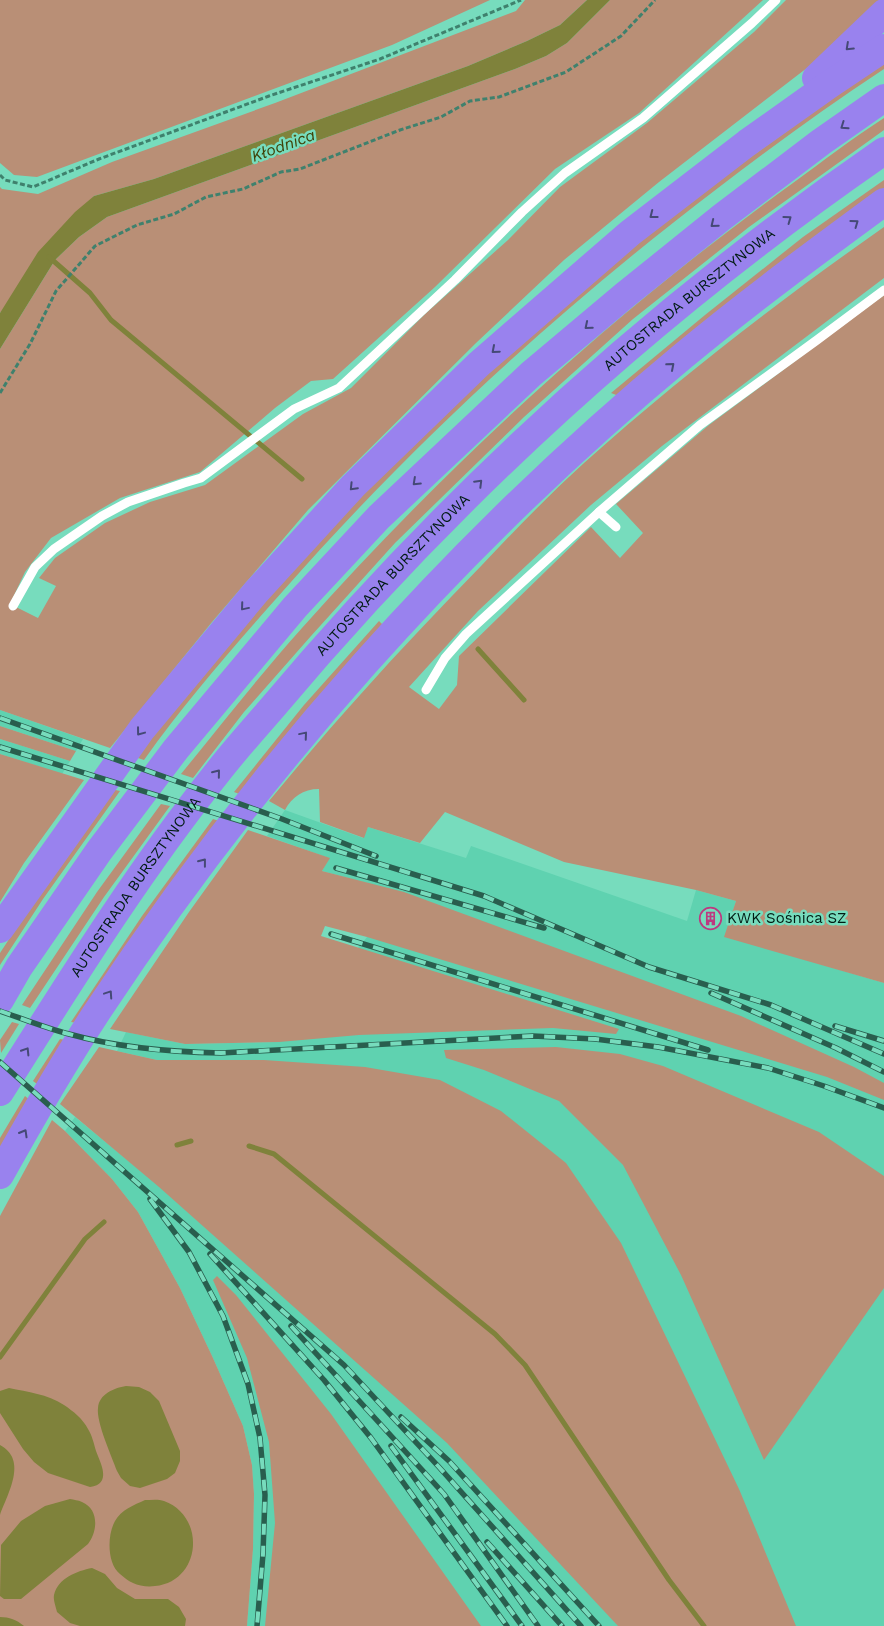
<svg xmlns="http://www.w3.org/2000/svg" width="884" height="1626" font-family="'Work Sans',sans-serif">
	<rect width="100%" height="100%" fill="#77dcbd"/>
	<g fill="#5fd2b0">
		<path d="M0 710 83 739 76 751 0 726Z"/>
		<path d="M0 739 70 761 62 774 0 754Z"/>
		<path d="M285 810 363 838 368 827 466 858 471 846 687 921 696 890 736 901 725 936 884 983V1626H247L253 1549 254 1494 252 1465 243 1426 213 1358 180 1288 138 1212 112 1179 65 1131 75 1117 159 1186 264 1060H157L117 1051 126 1032 185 1044 279 1042 404 893 322 871 329 858 267 836Z"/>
	</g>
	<g fill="#b98f76">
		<path d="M0 0H490L392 45 37 177 14 175 0 163Z"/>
		<path d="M525 0H587L560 25 527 41 468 66 154 179 94 196 0 313V187L2 189 38 194 112 162 275 103 516 11Z"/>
		<path d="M610 0H763L639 113 555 169 435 287 333 379 311 381 275 408 200 472 120 498 51 538 25 572 10 604 38 618 56 586 39 578 55 558 105 523 150 502 205 485 303 414 351 388 425 314 508 240 560 187 647 123 754 32 786 0H884L816 61 659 182 564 260 476 343 308 510 212 622 110 748 0 710V349L55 260 79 237 107 217 515 69 546 56 567 43Z"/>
		<path d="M884 61V69C827 106 772 147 718 188 560 308 414 442 283 591 235 645 186 701 144 760L135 757 244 624 376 480 481 379 676 211Z"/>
		<path d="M884 118V130L749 227 633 319 524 417 395 543 311 636 244 712 193 778 181 774C221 725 260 675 302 628 449 463 614 312 793 183 823 161 853 138 884 118Z"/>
		<path d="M884 180V189L619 396 611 393 705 315 803 237Z"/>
		<path d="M884 227V278L662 446 591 505 478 611 409 687 439 709 457 685 459 656 591 527 620 558 643 533 616 504 709 425 884 295V983L724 937 736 901 696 890 564 862 445 812 420 843 368 827 364 838 320 822 319 789C303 789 292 797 285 810L269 801C299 765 329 729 360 695 400 650 441 607 482 565 515 530 549 495 584 463 679 378 780 300 884 227Z"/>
		<path d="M379 621 384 626 242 795 234 792 304 705Z"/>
		<path d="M0 726 76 751 70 761 0 739Z"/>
		<path d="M0 754 84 780 24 863 0 902Z"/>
		<path d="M111 789 120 791 43 899 0 965V953L38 895Z"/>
		<path d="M161 804 170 806 104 897 30 1008 22 1005 97 892Z"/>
		<path d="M213 819 219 821 78 1023 71 1022 142 916Z"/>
		<path d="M248 830 330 858 322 871 404 892 741 1016 854 1067 884 1083V1100L827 1077 367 937 325 926 321 936 619 1029 616 1034 553 1028 359 1035 279 1042 185 1044 110 1029 189 912Z"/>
		<path d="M12 1022 19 1024 1 1053 0 1040Z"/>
		<path d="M60 1039 65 1040 37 1084 33 1081Z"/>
		<path d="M99 1047 157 1060H264L365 1067 440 1080 501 1111 566 1163 621 1243 739 1489 796 1626H618L447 1443 159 1187 60 1104Z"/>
		<path d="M556 1047 620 1054 663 1066 819 1132 884 1176V1288L764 1460 681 1275 623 1165 559 1101 484 1070 446 1058 444 1050Z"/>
		<path d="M25 1096 31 1101 0 1150V1138Z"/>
		<path d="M52 1120 65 1131 112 1179 138 1212 180 1288 213 1358 243 1426 252 1465 254 1494 253 1549 247 1626H0V1216Z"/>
		<path d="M217 1276 236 1295 331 1414 481 1626H265L275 1523 269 1442 247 1358 213 1280Z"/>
	</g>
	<g fill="#7f823b">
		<path d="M587 0H610L567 43 546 56 515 69 107 217 79 237 55 260 0 349V313L38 252 75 212 94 196 154 179 468 66 527 41 560 25Z"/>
		<path d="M126 1386 139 1387 150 1392 159 1401 180 1451V1461L175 1473 167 1479 140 1488 130 1486 121 1478 117 1471C112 1457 96 1422 98 1408 99 1394 114 1388 126 1386Z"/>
		<path d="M9 1388C28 1392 47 1394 64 1405 73 1411 83 1419 88 1429 92 1435 94 1444 96 1451 101 1464 112 1484 90 1487L48 1473 34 1462 23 1449 0 1413V1391Z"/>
		<path d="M0 1445C28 1460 8 1493 0 1515Z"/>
		<path d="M70 1499C74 1500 78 1500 82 1502 99 1509 98 1531 88 1544L21 1599H4L0 1596 1 1545 21 1521 45 1506Z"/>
		<path d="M145 1500C151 1500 159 1499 164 1501 206 1516 202 1581 155 1586 148 1587 139 1586 133 1583 128 1581 124 1577 120 1574 107 1564 107 1535 115 1521 121 1510 134 1505 145 1500Z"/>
		<path d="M92 1568 105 1574 117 1588 135 1599H168L179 1607 186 1619 185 1626H80L70 1623 57 1612C56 1607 53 1600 54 1595 58 1578 77 1571 92 1568Z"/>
		<path d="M0 1617C9 1617 17 1620 24 1626H0Z"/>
	</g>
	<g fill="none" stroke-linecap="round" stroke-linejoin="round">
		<g stroke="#7f823b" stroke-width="5">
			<path d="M49 257 90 293 111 320 302 479"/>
			<path d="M478 649 524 700"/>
			<path d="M177 1145 191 1141"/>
			<path d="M249 1146 274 1154 495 1334 525 1365 669 1580 704 1626"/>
			<path d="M0 1357 85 1239 104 1222"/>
		</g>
		<g stroke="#3f816d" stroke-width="3" stroke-dasharray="5 2.5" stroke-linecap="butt">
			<path d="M0 175 5 180 33 187 99 159 269 96 380 59 521 0"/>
			<path d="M0 393 30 344 56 291 95 246 137 225 174 214 206 197 243 189 281 172 300 169 400 130 441 117 470 101 499 97 566 72 621 36 655 0"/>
		</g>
		<g stroke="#fff" stroke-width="9">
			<path d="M599 512 616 527"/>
			<path d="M13 606 35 567 54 549 102 516 128 502 184 483 201 478 294 409 339 388 455 280 522 212 565 173 643 118 752 23 776 0"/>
			<path d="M426 690 445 658 466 634 599 512 700 425 817 340 884 290"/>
		</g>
		<g stroke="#9982ee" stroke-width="28">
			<path d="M816 78 884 13"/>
			<path d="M0 929 142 729 256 592 353 486 479 364 630 233 747 143 830 84 884 48"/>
			<path d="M0 1000 19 967 99 851 176 749 295 607 379 517 531 374 625 295 722 217 821 142 884 98"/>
			<path id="s1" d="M0 1092C69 983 137 873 217 773 234 751 253 730 272 708 451 495 655 309 884 151"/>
			<path d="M0 1175C30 1121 61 1067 95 1015 257 769 456 544 683 356 748 302 816 252 884 202"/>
		</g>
		<defs>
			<g id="rail">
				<path d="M0 718 282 819 376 856"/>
				<path d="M0 747 484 896 649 967 771 1005 884 1054"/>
				<path d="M336 868 544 928"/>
				<path d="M331 934 708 1050"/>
				<path d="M711 993 836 1048 884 1072"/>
				<path d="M0 1011C23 1019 46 1028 69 1034 119 1048 170 1052 221 1053L533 1036 595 1039 658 1047 768 1068 824 1086 884 1108"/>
				<path d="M835 1026 884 1041"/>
				<path d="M0 1062 344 1365 438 1466 581 1626"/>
				<path d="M150 1199 189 1252 223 1316 248 1384 260 1438 265 1495 263 1554 257 1626"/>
				<path d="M210 1254 324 1380 371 1438 507 1626"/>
				<path d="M291 1326 444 1494 538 1626"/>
				<path d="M401 1417 449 1461 599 1626"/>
				<path d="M391 1446 522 1626"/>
				<path d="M487 1542 562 1626"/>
			</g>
		</defs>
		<use href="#rail" stroke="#295e4e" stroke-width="5.5"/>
		<use href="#rail" stroke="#77dcbd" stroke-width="4" stroke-dasharray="11" stroke-linecap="butt"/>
	</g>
	<defs><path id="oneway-chevron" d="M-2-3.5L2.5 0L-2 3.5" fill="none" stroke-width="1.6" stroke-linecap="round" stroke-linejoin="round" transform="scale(1.25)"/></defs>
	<g stroke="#454976">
		<use href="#oneway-chevron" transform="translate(849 47) rotate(137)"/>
		<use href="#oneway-chevron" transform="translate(844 126) rotate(145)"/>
		<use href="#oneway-chevron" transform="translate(653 215) rotate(142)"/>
		<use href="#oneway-chevron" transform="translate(788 219) rotate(-36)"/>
		<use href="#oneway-chevron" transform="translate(855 223) rotate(-36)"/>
		<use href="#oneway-chevron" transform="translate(714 224) rotate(141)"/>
		<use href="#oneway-chevron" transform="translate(588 326) rotate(140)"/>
		<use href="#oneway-chevron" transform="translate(495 350) rotate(139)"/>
		<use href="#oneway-chevron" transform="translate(671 366) rotate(-41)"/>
		<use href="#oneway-chevron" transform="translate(416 482) rotate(137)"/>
		<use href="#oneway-chevron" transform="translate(479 483) rotate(-45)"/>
		<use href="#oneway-chevron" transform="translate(353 487) rotate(134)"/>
		<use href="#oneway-chevron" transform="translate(244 607) rotate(130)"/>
		<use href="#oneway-chevron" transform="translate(140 732) rotate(127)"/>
		<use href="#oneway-chevron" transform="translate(304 735) rotate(-50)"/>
		<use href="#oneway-chevron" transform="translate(217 773) rotate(-51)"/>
		<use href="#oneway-chevron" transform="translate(203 862) rotate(-52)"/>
		<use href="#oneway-chevron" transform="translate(109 994) rotate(-56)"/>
		<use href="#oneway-chevron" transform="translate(26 1051) rotate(-58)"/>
		<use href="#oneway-chevron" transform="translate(24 1133) rotate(-60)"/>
	</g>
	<defs>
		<symbol id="building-ring" viewBox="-11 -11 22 22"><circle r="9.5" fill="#77dcbd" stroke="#bd3980" stroke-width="1.5"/><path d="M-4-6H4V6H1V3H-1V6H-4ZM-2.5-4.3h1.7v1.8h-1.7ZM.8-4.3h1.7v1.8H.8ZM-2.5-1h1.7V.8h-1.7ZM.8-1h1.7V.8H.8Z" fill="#bd3980"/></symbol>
	</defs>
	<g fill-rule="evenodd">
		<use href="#building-ring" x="698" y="906" width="25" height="25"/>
	</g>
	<g text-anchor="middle" stroke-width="5" stroke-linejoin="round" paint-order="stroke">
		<g font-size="15" fill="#001b13" stroke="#77dcbd">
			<text dy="5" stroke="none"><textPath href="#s1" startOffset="1056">AUTOSTRADA BURSZTYNOWA</textPath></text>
			<text dy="5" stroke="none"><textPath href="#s1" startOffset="651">AUTOSTRADA BURSZTYNOWA</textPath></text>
			<text dy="5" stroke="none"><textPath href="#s1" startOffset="246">AUTOSTRADA BURSZTYNOWA</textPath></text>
		</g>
		<g font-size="15" fill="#001b13" stroke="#77dcbd" text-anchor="start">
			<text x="727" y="923">KWK Sośnica SZ</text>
		</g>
		<g font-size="16" font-style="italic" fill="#3f4107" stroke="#77dcbd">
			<text transform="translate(283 145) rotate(-20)" y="6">Kłodnica</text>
		</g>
	</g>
</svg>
